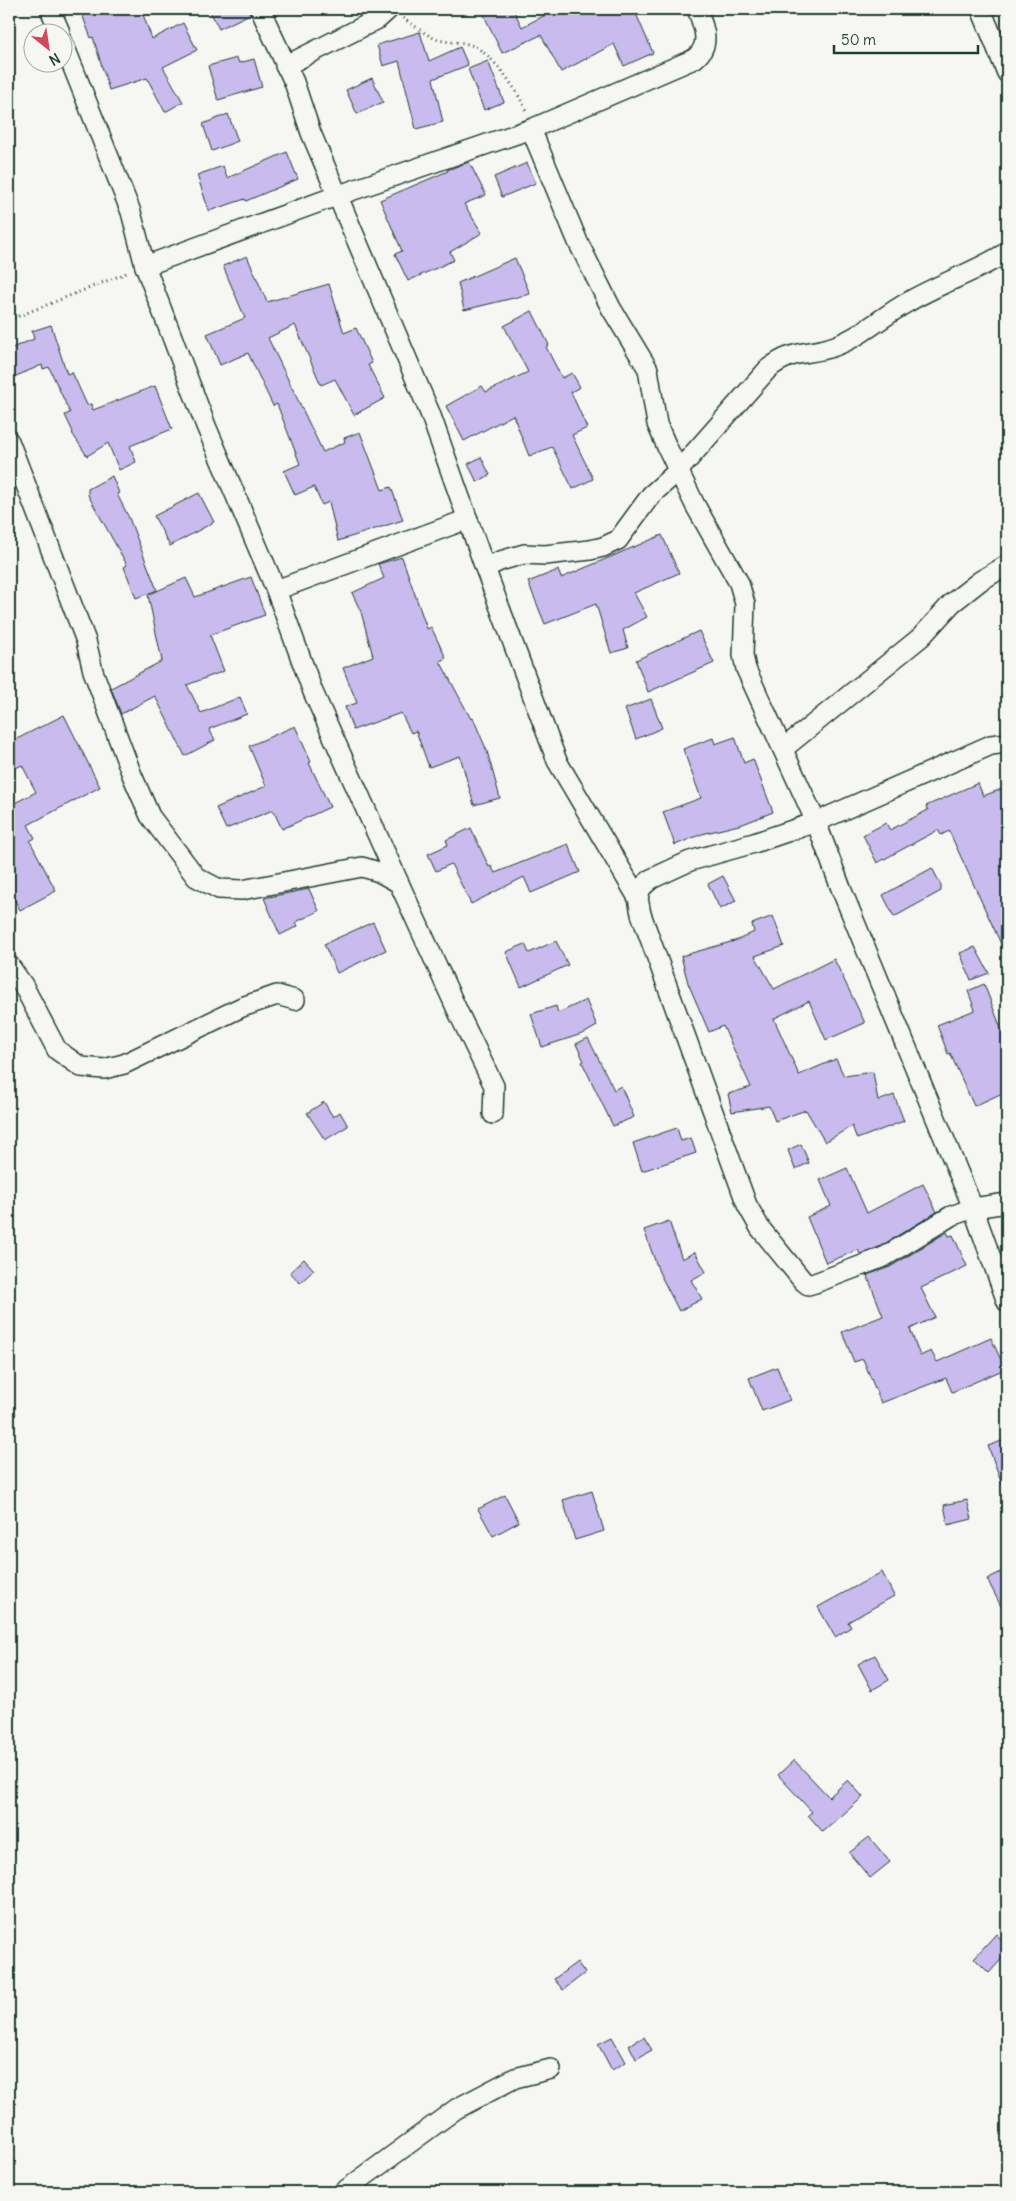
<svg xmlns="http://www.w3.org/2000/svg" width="1016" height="2201" font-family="Delius,sans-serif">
	<rect width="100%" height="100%" fill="#f6f6f2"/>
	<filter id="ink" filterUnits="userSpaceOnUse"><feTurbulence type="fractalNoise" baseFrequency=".02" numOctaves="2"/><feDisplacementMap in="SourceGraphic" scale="10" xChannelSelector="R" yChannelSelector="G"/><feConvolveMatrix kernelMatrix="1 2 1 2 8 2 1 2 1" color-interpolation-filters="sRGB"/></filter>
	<g filter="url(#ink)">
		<g fill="#c9bbed" stroke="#1f3d34">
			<path d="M80 9H141L152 39 183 23 197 50 163 67 183 102 165 112 147 78 109 90 93 37 91 38Z"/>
			<path d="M209 9H249L250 14 219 29Z"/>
			<path d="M481 9H513L522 27 557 9H634L653 53 624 66 614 44 561 72 541 35 502 53Z"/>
			<path d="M420 32 429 61 460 47 468 65 433 79 443 122 416 129 399 61 383 66 377 45Z"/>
			<path d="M237 58 239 63 254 59 262 87 218 100 208 66Z"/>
			<path d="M488 61 504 102 484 110 468 69Z"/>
			<path d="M372 78 383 102 357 114 346 90Z"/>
			<path d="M228 114 238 141 212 151 203 124Z"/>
			<path d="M287 152 298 179 246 201 245 199 209 211 197 175 223 166 227 178Z"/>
			<path d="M469 162 486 195 464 204 482 233 450 252 454 260 408 281 395 254 402 251 380 200 448 171 447 170Z"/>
			<path d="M527 163 536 183 502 197 494 177Z"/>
			<path d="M247 256 267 302 329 284 344 333 356 328 372 363 368 365 385 398 354 415 335 379 321 385 295 325 268 338 323 452 345 442 344 438 360 432 382 490 391 487 403 520 338 541 329 502 322 505 314 487 295 495 284 471 300 464 277 404 273 406 248 353 220 365 207 334 245 318 223 266Z"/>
			<path d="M515 258 530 294 464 310 458 283Z"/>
			<path d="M532 311 549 345 546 347 562 378 572 373 580 387 571 392 587 428 572 435 593 479 573 489 552 447 529 456 513 415 464 441 446 406 482 386 486 392 528 372 504 326Z"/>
			<path d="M51 325 67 374 72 372 87 405 91 404 93 410 155 386 172 429 130 446 136 462 119 470 108 443 87 456 72 433 73 432 65 415 70 413 49 367 43 369 42 365 9 379V349L34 339 32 331Z"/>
			<path d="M481 457 490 475 477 482 468 464Z"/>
			<path d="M112 476 119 493 117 494 129 518 157 590 136 598 124 567 127 565 88 495V489Z"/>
			<path d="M199 493 214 522 170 546 154 516Z"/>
			<path d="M662 535 679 573 634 593 647 617 623 630 628 648 611 653 596 604 545 624 528 582 558 570 561 578Z"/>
			<path d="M402 557 427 629 431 627 446 658 440 661 471 719 473 718 487 751 500 798 474 805 460 756 429 767 416 731 411 733 401 713 353 730 345 707 357 703 343 668 373 656 361 612 352 593 384 578 378 564Z"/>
			<path d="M251 577 265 615 210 635 224 671 187 685 201 713 240 697 247 714 209 729 215 740 185 756 155 696 121 714 111 688 162 661 148 595 186 578 195 597Z"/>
			<path d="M699 631 714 663 648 692 636 660Z"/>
			<path d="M651 699 662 728 636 739 625 709Z"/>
			<path d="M64 715 100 787 28 825 35 838 30 841 56 891 20 910 9 889V806L36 792 22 765 9 771V743Z"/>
			<path d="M295 726 311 762 309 763 330 807 282 829 273 810 226 829 216 808 266 786 249 746Z"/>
			<path d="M735 737 744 763 753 759 773 812 743 824 702 834 675 845 663 812 701 798 683 749 713 738 715 744Z"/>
			<path d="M978 783 983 796 1007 787V957L949 831 941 835 938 830 877 863 863 835 886 823 890 830 928 810 926 806Z"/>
			<path d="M471 828 489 867 491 866 495 873 568 844 580 872 531 893 524 877 471 904 451 864 436 871 428 854 448 845 446 840Z"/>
			<path d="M932 868 941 885V891L894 917 883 895Z"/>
			<path d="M723 876 736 901 720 909 708 884Z"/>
			<path d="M309 889 319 911 296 922 298 926 280 935 264 898Z"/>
			<path d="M773 916 784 946 755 956 774 989 834 959 865 1023 826 1040 809 1001 777 1017 774 1019 799 1075 836 1059 844 1076 873 1072 878 1101 894 1095 904 1121 857 1139 852 1126 825 1142 806 1110 775 1121 769 1106 732 1112 728 1094 751 1087 723 1026 709 1032 688 983 681 956 738 940 754 932 752 924Z"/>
			<path d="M373 922 386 950 337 973 324 944Z"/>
			<path d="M556 941 568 965 521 987 506 952 525 944 529 953Z"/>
			<path d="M975 947 989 973 971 980 960 953Z"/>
			<path d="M984 984 1007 1044V1091L974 1106 950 1053 948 1054 937 1025 975 1010 968 991Z"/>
			<path d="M586 1000 597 1026 585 1033 542 1047 531 1014 556 1006 558 1013Z"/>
			<path d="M588 1038 614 1090 621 1086 634 1117 613 1126 582 1062 584 1061 576 1044Z"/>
			<path d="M324 1102 333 1117 340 1112 348 1126 325 1140 307 1113Z"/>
			<path d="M677 1128 681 1141 691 1138 696 1153 642 1171 633 1143Z"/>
			<path d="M801 1144 809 1163 795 1169 788 1150Z"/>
			<path d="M847 1168 867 1213 923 1184 937 1212 879 1247 860 1254 858 1250 826 1263 807 1217 831 1206 820 1180Z"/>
			<path d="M669 1221 682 1259 695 1252 706 1272 691 1280 702 1299 679 1311 659 1272 644 1230Z"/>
			<path d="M947 1232 949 1236 953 1235 967 1266 921 1288 935 1317 910 1329 920 1356 931 1351 937 1362 991 1338 1005 1369 952 1392 946 1378 881 1403 863 1359 854 1362 842 1332 883 1316 867 1275 890 1267Z"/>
			<path d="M304 1259 314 1270 300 1283 290 1272Z"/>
			<path d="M777 1367 790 1400 762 1411 749 1378Z"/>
			<path d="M1007 1439V1494H1006L988 1446Z"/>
			<path d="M592 1491 604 1531 575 1540 563 1500Z"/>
			<path d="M505 1495 519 1522 493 1536 478 1509Z"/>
			<path d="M967 1500 972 1519 948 1525 944 1505Z"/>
			<path d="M1007 1569V1618L987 1579Z"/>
			<path d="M882 1572 894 1596 848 1622 851 1627 835 1637 818 1607Z"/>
			<path d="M875 1655 889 1680 872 1690 858 1664Z"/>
			<path d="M794 1760 829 1797 848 1780 863 1797 823 1832 808 1815 812 1812 778 1775Z"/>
			<path d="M869 1837 890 1862 870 1878 849 1853Z"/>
			<path d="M996 1934 1007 1945V1953L989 1973 974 1958Z"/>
			<path d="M577 1962 585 1973 563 1990 554 1979Z"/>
			<path d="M612 2037 626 2062 612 2070 598 2044Z"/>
			<path d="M644 2037 652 2050 636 2059 629 2045Z"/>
		</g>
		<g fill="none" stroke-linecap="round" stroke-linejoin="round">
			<defs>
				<g id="street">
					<path d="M50 9 60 32"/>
					<path d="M260 9 294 82 311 133 430 413 485 568 500 561 524 554 545 555 590 550 603 547 618 540 651 495 679 470 768 369C794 348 808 356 835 346 862 336 883 316 908 302 940 283 976 272 1007 252"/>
					<path d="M981 9 1007 73"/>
					<path d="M62 40 131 212 145 266 206 426 276 590 313 692 399 883"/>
					<path d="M285 66 378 19 389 9"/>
					<path d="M531 129 578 242 611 308 648 369 657 424 667 447 695 505 739 583 745 604 743 655 746 669 816 822 842 891 973 1208 1007 1302"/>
					<path d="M145 266 339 195 531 129 694 59C712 46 704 27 697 9"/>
					<path d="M9 441 86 641 93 671 132 775 150 816 196 877 219 889 242 890 362 867 379 872 399 883 459 1014 494 1086 493 1114"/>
					<path d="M485 568 557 761 638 898"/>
					<path d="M276 590 468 519"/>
					<path d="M1007 743 991 745 816 822 754 843 690 861 651 879 641 888 638 898 641 914 747 1205 760 1228 803 1281 808 1285 815 1283 884 1257 951 1216 973 1208 1007 1203"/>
					<path d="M784 748 921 637 952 603 980 581 1007 565"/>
					<path d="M9 965 23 985 57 1050 81 1067 104 1069 124 1064 242 1007 277 995 295 1000"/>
					<path d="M343 2192 456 2109 515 2078 551 2069"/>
				</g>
			</defs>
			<use href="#street" stroke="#1f3d34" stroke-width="22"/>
			<g stroke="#1f3d34" stroke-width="3" stroke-dasharray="1 4" stroke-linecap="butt">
				<path d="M403 18C413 25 425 34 436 39 446 43 460 41 471 45 491 52 520 92 526 112"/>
				<path d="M9 320 129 272"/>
			</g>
			<use href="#street" stroke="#f6f6f2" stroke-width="19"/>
		</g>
	</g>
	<rect width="1016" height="2201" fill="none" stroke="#f6f6f2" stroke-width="30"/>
	<rect x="15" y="15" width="986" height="2171" fill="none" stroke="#1f3d34" stroke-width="2" filter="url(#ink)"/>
	<g transform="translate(48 48) rotate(150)"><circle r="24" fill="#f6f6f2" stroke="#a0aca6"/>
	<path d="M0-4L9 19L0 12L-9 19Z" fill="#d1495b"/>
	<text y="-8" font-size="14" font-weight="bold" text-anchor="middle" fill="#1f3d34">N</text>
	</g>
	<path d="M834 45v8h144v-8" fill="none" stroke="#1f3d34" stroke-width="2.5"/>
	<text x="841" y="45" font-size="15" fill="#1f3d34" stroke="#f6f6f2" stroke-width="4" paint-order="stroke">50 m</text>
</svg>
